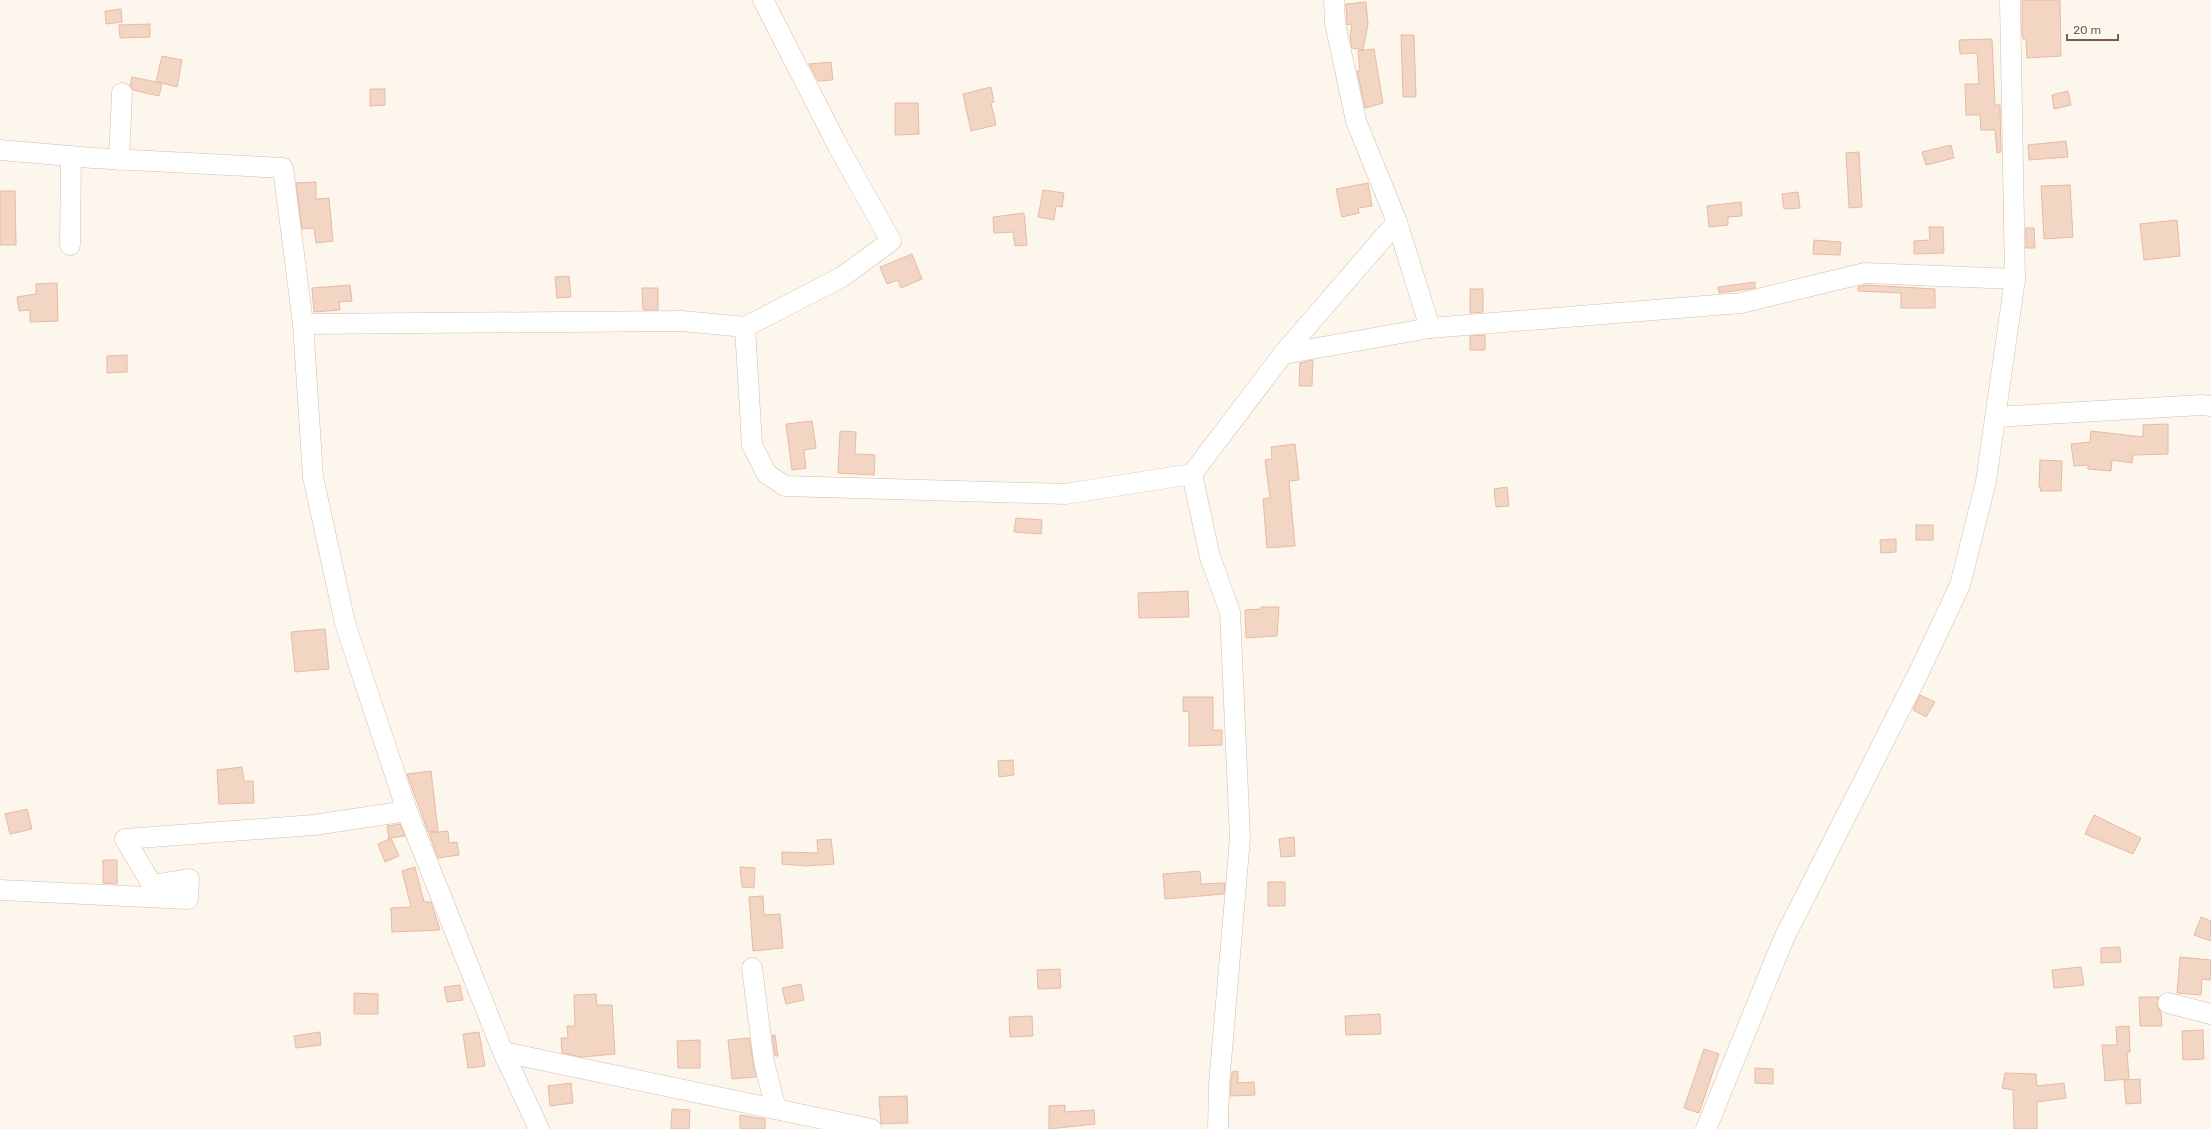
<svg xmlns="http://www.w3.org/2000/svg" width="2211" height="1129" font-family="Rubik,sans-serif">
	<rect width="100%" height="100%" fill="#fdf6ec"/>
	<g fill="#f3d5c3" stroke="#e6bba3">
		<path d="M2022 0H2060L2061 56 2027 58 2026 39H2023L2022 33Z"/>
		<path d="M1366 2 1368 24 1363 50 1352 48 1350 36 1352 24 1347 25 1346 4Z"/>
		<path d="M121 9 122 22 106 24 105 11Z"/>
		<path d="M150 24V37L120 38 119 25Z"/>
		<path d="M1401 35H1414L1416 97H1403Z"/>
		<path d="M1992 39 1995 105H2000L2001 152 1997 153 1995 130H1981L1980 115H1966L1965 84H1979L1977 53 1960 54 1959 40Z"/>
		<path d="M1374 49 1383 103 1365 108 1357 71H1360L1358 51Z"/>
		<path d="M162 56 182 60 177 87 158 82 162 84 159 96 133 90 130 86 132 77 156 82Z"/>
		<path d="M831 62 833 80 818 81 809 64Z"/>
		<path d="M991 87 994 102 991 103 996 125 971 131 963 94Z"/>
		<path d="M370 89H385V105L370 106Z"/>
		<path d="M2068 91 2071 105 2054 109 2052 95Z"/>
		<path d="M895 103H918L919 134 895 135Z"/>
		<path d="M2066 141 2068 157 2029 160 2028 145Z"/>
		<path d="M1951 145 1954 158 1926 165 1922 152Z"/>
		<path d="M1859 152 1862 207 1849 208 1846 153Z"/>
		<path d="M316 182V199L329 198 333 241 316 243 314 228 302 229 296 183Z"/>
		<path d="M1368 183 1372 206 1358 208 1359 213 1342 217 1336 189Z"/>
		<path d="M2070 185 2073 237 2044 239 2041 186Z"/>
		<path d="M1043 190 1064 193 1062 207 1056 206 1054 220 1038 217Z"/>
		<path d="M0 191H15L16 245H0Z"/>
		<path d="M1798 192 1800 208 1784 209 1782 194Z"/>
		<path d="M1741 202 1742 216 1728 217V225L1709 227 1707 206Z"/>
		<path d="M1024 213 1027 245 1015 246 1013 232 994 233 993 217Z"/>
		<path d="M2177 220 2180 256 2144 260 2140 224Z"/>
		<path d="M1929 227H1943L1944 253 1914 254V241L1930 240Z"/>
		<path d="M2026 228H2034L2035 248H2026Z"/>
		<path d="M1814 240 1841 242 1840 255 1813 254Z"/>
		<path d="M912 254 922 279 901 288 898 280 887 284 880 267Z"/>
		<path d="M569 276 571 297 557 298 555 277Z"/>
		<path d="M1755 282V288L1719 293 1718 287Z"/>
		<path d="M57 283 58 321 30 322V310L19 311 17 297 36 294V284Z"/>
		<path d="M350 285 352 301 339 302 340 310 314 312 312 288Z"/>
		<path d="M1866 285 1935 289V308H1901V293L1858 291V287Z"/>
		<path d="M642 288H658V310H643Z"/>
		<path d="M1470 289H1483V312L1470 313Z"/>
		<path d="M1485 335V350H1470V336Z"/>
		<path d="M127 355V372L107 373V356Z"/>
		<path d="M1313 360 1312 386H1299L1300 363Z"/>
		<path d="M812 421 816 448 804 450 806 468 792 470 786 424Z"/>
		<path d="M2168 424V454L2133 455 2132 463 2112 460 2111 471 2088 469V465L2074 466 2071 444 2090 442 2091 431 2143 437V425Z"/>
		<path d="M840 431 856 432 855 454 875 455 874 475 838 473Z"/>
		<path d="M1295 444 1299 480 1289 481 1295 546 1267 548 1263 499 1270 498 1265 460 1272 459 1271 447Z"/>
		<path d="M2040 460 2062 461 2061 491H2040L2041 487H2039Z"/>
		<path d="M1507 487 1509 506 1496 507 1494 489Z"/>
		<path d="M1016 518 1042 520 1041 534 1014 532Z"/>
		<rect x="1916" y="525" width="17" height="15"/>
		<path d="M1896 539V552L1881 553 1880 540Z"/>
		<path d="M1188 591 1189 617 1139 618 1138 593Z"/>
		<path d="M1261 607H1279L1277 636 1246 638 1245 610 1261 609Z"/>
		<path d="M325 629 329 669 295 672 291 632Z"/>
		<path d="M1920 695 1935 702 1926 717 1913 710Z"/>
		<path d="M1183 697H1213V730H1222V745L1189 746V712L1183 711Z"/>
		<path d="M1013 760 1014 775 999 777 998 761Z"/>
		<path d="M242 767 244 781H253L254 803 219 804 217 770Z"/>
		<path d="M431 771 438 831 428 832 407 774Z"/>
		<path d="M27 809 32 829 10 834 5 814Z"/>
		<path d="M2094 815 2141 838 2133 854 2085 834Z"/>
		<path d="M400 824 405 836 391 838 399 856 385 862 378 844 391 838 389 839 387 826Z"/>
		<path d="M448 831 449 843 457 842 459 855 438 858 429 833Z"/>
		<path d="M1294 837 1295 856 1281 857 1279 839Z"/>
		<path d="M831 839 834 864 807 866 782 864V852L818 853 817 840Z"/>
		<path d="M103 860H117V884L103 883Z"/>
		<path d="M415 867 424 902H431L440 930 392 932 391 908 411 907 402 871Z"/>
		<path d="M740 867 755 868 754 888 742 887Z"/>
		<path d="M1200 871 1201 884 1225 883 1224 894 1165 899 1163 874Z"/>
		<rect x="1268" y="882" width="17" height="24"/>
		<path d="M763 896 764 915 780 914 783 948 753 951 749 897Z"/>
		<path d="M2201 917 2211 921V941L2194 935Z"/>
		<path d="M2120 947 2121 962 2101 963V948Z"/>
		<path d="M2180 957 2211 960 2210 980 2202 979 2201 995 2177 993Z"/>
		<path d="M2081 967 2084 985 2054 988 2052 970Z"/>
		<path d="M1060 969 1061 988 1038 989 1037 970Z"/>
		<path d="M801 984 804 1000 786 1004 782 988Z"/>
		<path d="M460 985 463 1000 447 1002 444 987Z"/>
		<path d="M354 993 378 994V1014H354Z"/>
		<path d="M596 994 597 1005H612L615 1054 582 1057 562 1053 561 1038H568L567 1026H575L574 995Z"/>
		<path d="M2139 997H2159L2157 1006 2161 1012 2162 1026H2140Z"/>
		<path d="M1380 1014 1381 1034 1346 1035 1345 1016Z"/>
		<path d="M1032 1016 1033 1036 1010 1037 1009 1017Z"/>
		<path d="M2129 1026 2130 1052H2127L2129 1079 2105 1081 2102 1045H2117L2116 1027Z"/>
		<path d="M2203 1030 2204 1059 2183 1060 2182 1031Z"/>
		<path d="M320 1032 321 1045 296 1048 294 1036Z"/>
		<path d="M479 1032 485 1066 468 1068 463 1034Z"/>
		<path d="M772 1035H775L778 1056H775Z"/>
		<path d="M749 1038 756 1077 732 1079 728 1040Z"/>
		<path d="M700 1040V1068H678L677 1041Z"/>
		<path d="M1704 1049 1719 1054 1699 1113 1684 1108Z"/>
		<path d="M1755 1068 1773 1069V1084L1755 1083Z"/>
		<path d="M1238 1071V1083L1254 1082 1255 1095 1230 1096 1232 1072Z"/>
		<path d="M2005 1073 2036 1074 2037 1086 2064 1083 2066 1098 2037 1102V1129H2014L2013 1090 2002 1088Z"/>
		<path d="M2140 1079 2141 1103 2126 1104 2124 1080Z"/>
		<path d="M571 1083 573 1103 550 1106 548 1086Z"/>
		<path d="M907 1096 908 1123 881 1124 879 1097Z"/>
		<path d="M1065 1105V1112L1094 1110 1095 1124 1049 1129V1106Z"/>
		<path d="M672 1109 690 1110 689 1129H671Z"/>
		<path d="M740 1115 765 1119V1129H740Z"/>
	</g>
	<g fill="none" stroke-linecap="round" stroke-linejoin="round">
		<defs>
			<g id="minor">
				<path d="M1334 0 1335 23 1356 121 1397 222 1430 328"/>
				<path d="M0 150 93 158 283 168 303 324 313 477 345 623 407 811 503 1052 539 1129"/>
				<path d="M119 160 122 93"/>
				<path d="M70 245 71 156"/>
				<path d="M303 324 682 321 745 327 752 445 767 474 785 486 1065 494 1192 474 1283 354 1430 328 1741 303 1865 273 2015 279"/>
				<path d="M745 327 842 277 891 241 839 148 763 0"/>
				<path d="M1283 354 1397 222"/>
				<path d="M1995 417 2202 405 2211 406"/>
				<path d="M1192 474 1210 557 1230 612 1240 838 1219 1085 1218 1129"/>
				<path d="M0 890 188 899 189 879 152 885 125 839 314 825 407 811"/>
				<path d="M752 968 764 1062 776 1109"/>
				<path d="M2168 1003 2211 1014"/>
				<path d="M503 1052 871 1129"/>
				<path d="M1706 1129 1784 938 1920 670 1960 585 1986 481 2015 279 2010 0"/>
			</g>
		</defs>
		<use href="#minor" stroke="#d1beb0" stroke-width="21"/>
		<use href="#minor" stroke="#fff" stroke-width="20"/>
	</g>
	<path d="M2067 34v6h51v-6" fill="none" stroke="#7a5c4d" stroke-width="2"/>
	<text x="2073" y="34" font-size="12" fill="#7a5c4d" stroke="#fffaf3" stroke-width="3" paint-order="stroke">20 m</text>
</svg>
